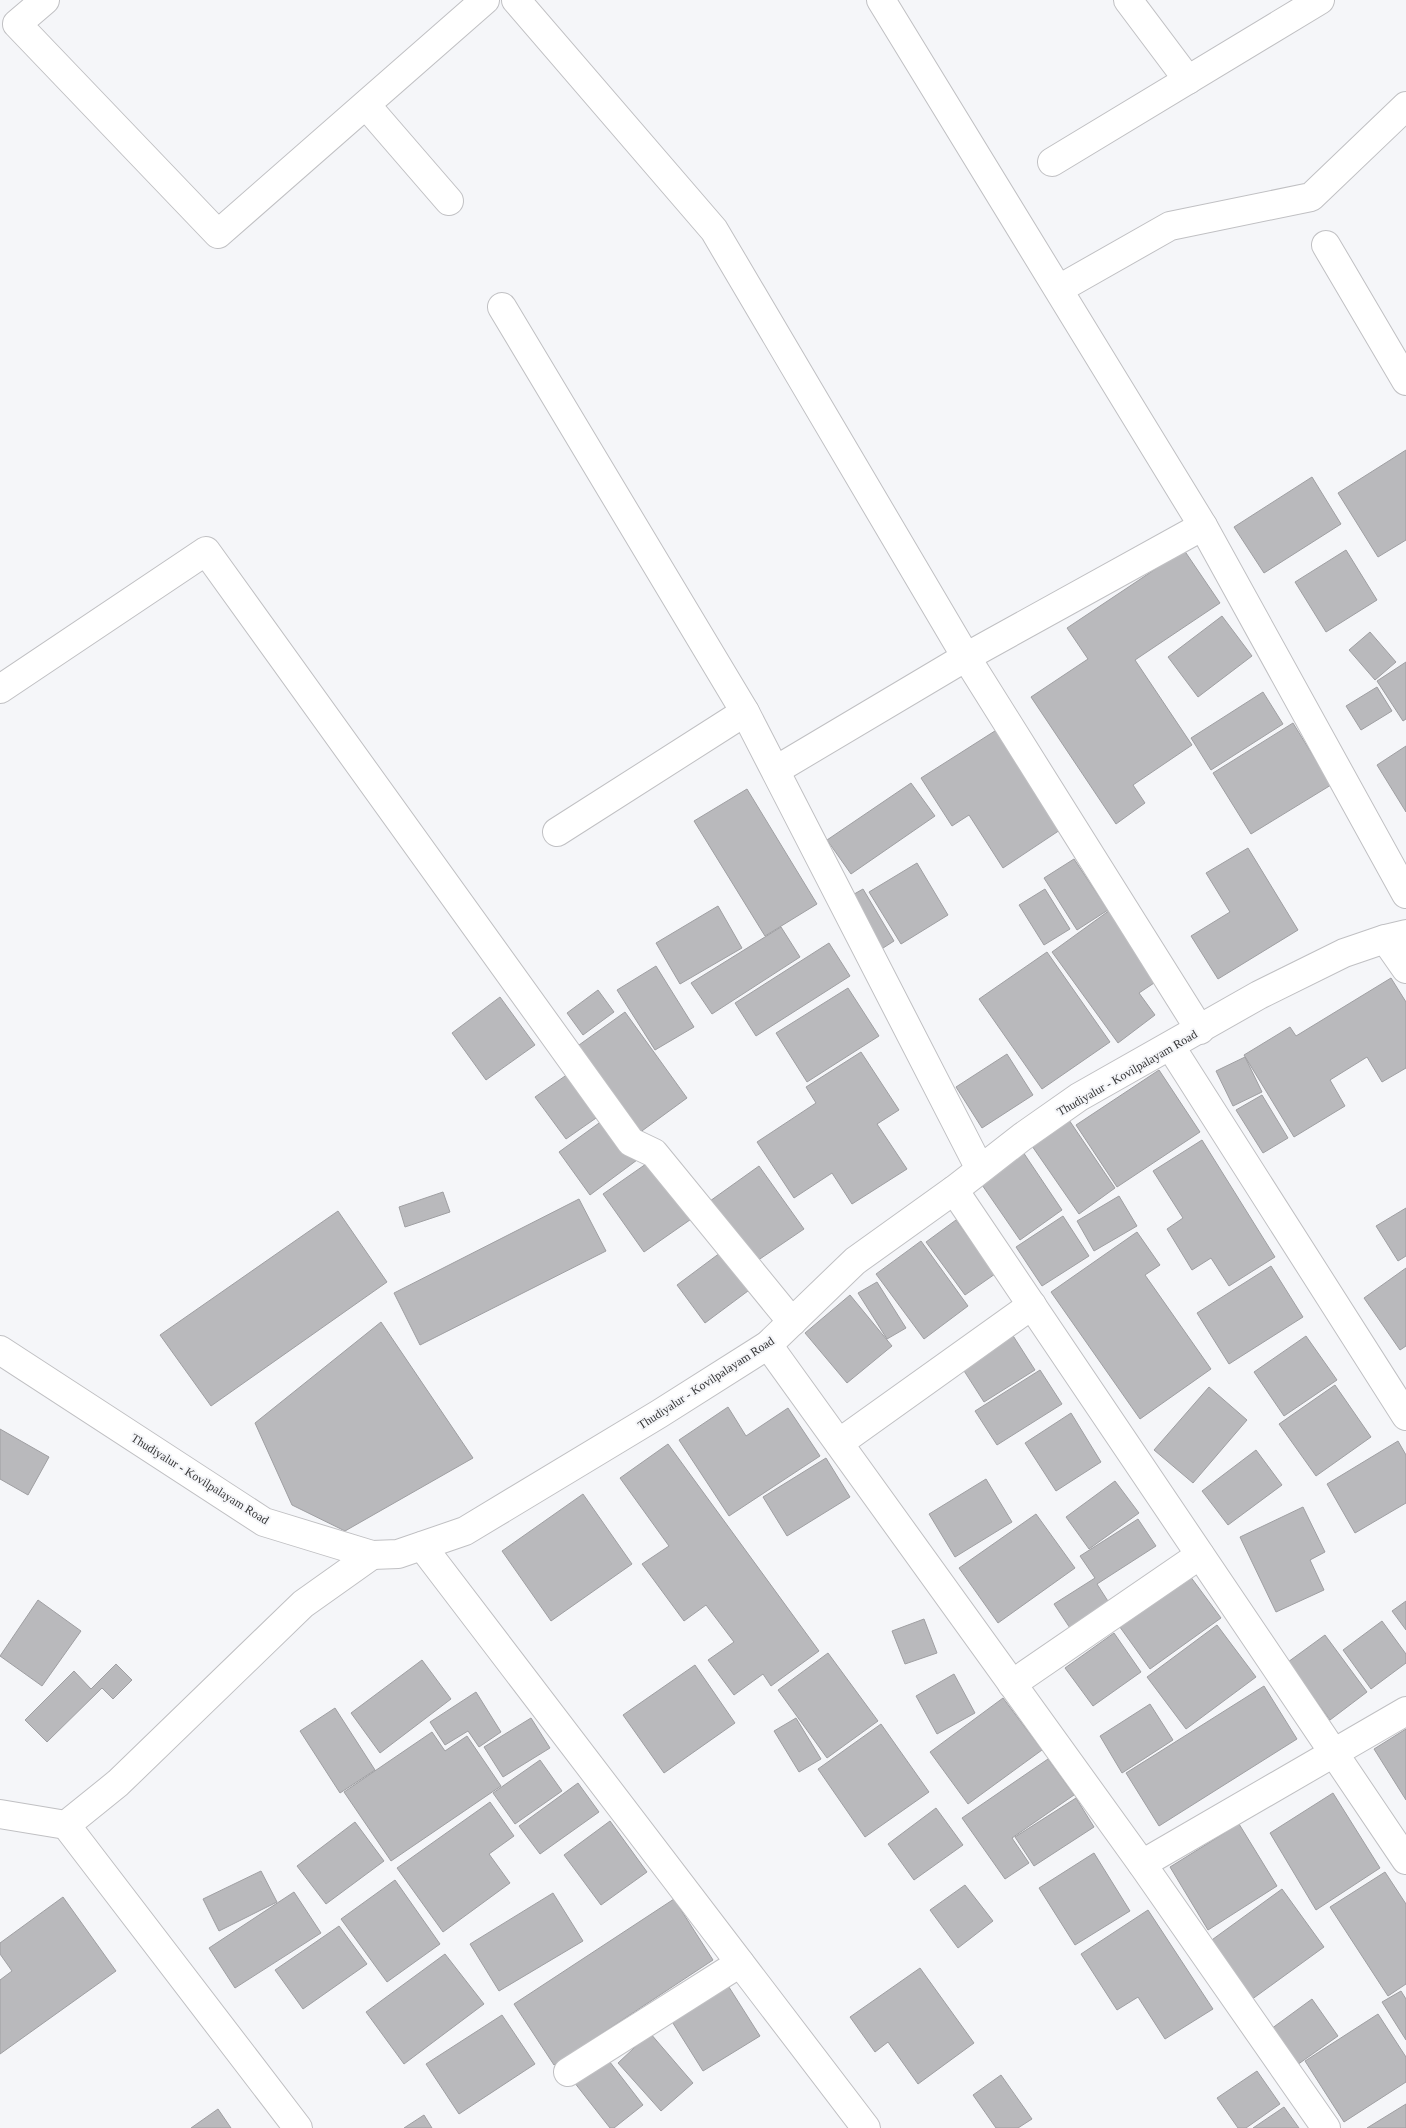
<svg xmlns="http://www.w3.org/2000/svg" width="1406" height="2128" font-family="Georgia,serif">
	<rect width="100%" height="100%" fill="#f5f6f9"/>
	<g fill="#b9b9bc" stroke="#9f9fa2">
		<path d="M1406 450V540L1378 557 1338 493Z"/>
		<path d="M1312 477 1341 524 1264 573 1234 527Z"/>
		<path d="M1184 550 1220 603 1135 660 1192 745 1133 785 1145 803 1116 824 1031 697 1088 659 1067 628Z"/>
		<path d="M1346 550 1377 600 1326 632 1295 582Z"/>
		<path d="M1222 616 1252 656 1198 697 1168 657Z"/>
		<path d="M1370 632 1396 662 1375 680 1349 650Z"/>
		<path d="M1406 662V719L1403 721 1377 681Z"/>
		<path d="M1377 687 1392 711 1361 730 1346 706Z"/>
		<path d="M1263 692 1283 724 1211 770 1191 738Z"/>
		<path d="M1293 723 1331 785 1251 834 1213 773Z"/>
		<path d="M998 729 1063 828 1003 868 969 815 952 826 921 778Z"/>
		<path d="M1406 746V812L1377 765Z"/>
		<path d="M911 783 935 816 851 874 827 840Z"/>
		<path d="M747 789 817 904 765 936 694 821Z"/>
		<path d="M1248 848 1298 930 1218 979 1191 936 1230 912 1206 873Z"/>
		<path d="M1074 859 1108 910 1077 930 1044 878Z"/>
		<path d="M917 863 948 915 901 944 869 892Z"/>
		<path d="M863 889 894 941 880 950 849 897Z"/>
		<path d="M1045 889 1070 929 1044 945 1019 905Z"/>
		<path d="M718 906 742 948 680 984 656 943Z"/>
		<path d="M1110 910 1160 979 1139 993 1155 1015 1118 1043 1052 952Z"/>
		<path d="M781 927 800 957 712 1014 691 983Z"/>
		<path d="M829 943 850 976 756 1036 735 1003Z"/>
		<path d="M1047 952 1110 1042 1042 1089 979 999Z"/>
		<path d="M656 966 694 1027 655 1050 617 990Z"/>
		<path d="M1391 978 1406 1002V1068L1382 1082 1367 1057 1330 1080 1345 1106 1294 1137 1244 1055 1290 1027 1296 1036Z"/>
		<path d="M848 988 879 1036 807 1082 776 1033Z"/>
		<path d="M598 990 614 1012 583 1035 567 1013Z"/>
		<path d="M500 997 535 1045 486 1080 452 1033Z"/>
		<path d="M625 1012 687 1098 635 1136 572 1050Z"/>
		<path d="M861 1052 899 1110 877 1124 907 1169 852 1204 832 1173 794 1198 757 1142 816 1103 806 1087Z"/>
		<path d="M1007 1054 1033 1095 982 1128 956 1087Z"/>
		<path d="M1245 1057 1262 1092 1233 1106 1216 1071Z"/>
		<path d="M1159 1070 1200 1132 1117 1187 1076 1125Z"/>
		<path d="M568 1074 599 1116 566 1139 535 1097Z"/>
		<path d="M1262 1095 1288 1138 1263 1153 1236 1110Z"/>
		<path d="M606 1118 637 1160 590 1195 559 1152Z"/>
		<path d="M1069 1120 1115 1188 1079 1214 1032 1146Z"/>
		<path d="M1202 1140 1275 1257 1229 1286 1211 1258 1192 1270 1167 1229 1183 1218 1153 1171Z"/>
		<path d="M1023 1152 1062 1210 1020 1240 980 1182Z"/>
		<path d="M656 1157 697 1215 644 1252 603 1194Z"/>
		<path d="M759 1166 804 1229 754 1263 710 1201Z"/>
		<path d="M443 1192 450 1212 405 1227 399 1207Z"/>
		<path d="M1119 1196 1137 1226 1094 1251 1077 1221Z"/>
		<path d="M579 1199 606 1251 420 1345 394 1293Z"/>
		<path d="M1406 1208V1256L1398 1261 1376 1226Z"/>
		<path d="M338 1211 387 1282 211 1406 160 1335Z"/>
		<path d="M1063 1216 1089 1256 1042 1286 1016 1247Z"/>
		<path d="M956 1220 995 1274 965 1295 926 1242Z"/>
		<path d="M1137 1232 1160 1265 1145 1275 1211 1369 1140 1419 1051 1292Z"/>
		<path d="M921 1241 968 1306 924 1339 876 1274Z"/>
		<path d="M728 1247 756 1285 705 1323 677 1285Z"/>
		<path d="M1271 1266 1303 1317 1229 1364 1197 1313Z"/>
		<path d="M1406 1268V1346L1400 1350 1364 1298Z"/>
		<path d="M877 1282 906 1328 887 1339 858 1293Z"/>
		<path d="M850 1295 892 1346 847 1383 805 1333Z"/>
		<path d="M381 1322 473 1458 345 1531 292 1505 255 1423Z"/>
		<path d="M1010 1331 1035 1370 984 1402 959 1363Z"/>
		<path d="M1306 1336 1337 1380 1284 1416 1254 1372Z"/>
		<path d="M1040 1370 1062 1404 997 1445 975 1411Z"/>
		<path d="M1335 1385 1371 1437 1316 1476 1279 1424Z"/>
		<path d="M1209 1387 1247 1420 1193 1483 1154 1450Z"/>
		<path d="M728 1407 746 1436 788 1408 820 1456 729 1516 679 1440Z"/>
		<path d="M1071 1413 1101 1462 1056 1491 1025 1443Z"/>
		<path d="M0 1429 49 1457 28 1495 0 1479Z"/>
		<path d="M1398 1441 1406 1455V1503L1355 1533 1327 1484Z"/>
		<path d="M668 1444 819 1651 771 1686 763 1674 734 1695 708 1660 734 1642 706 1605 684 1621 642 1564 669 1546 620 1478Z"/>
		<path d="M1256 1450 1282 1485 1228 1525 1202 1491Z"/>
		<path d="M826 1458 850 1497 787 1536 763 1497Z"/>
		<path d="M986 1479 1012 1522 955 1557 929 1514Z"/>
		<path d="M1115 1481 1139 1513 1089 1549 1066 1517Z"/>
		<path d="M583 1494 632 1564 551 1621 502 1551Z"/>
		<path d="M1303 1507 1325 1552 1310 1560 1324 1590 1276 1612 1240 1537Z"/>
		<path d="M1036 1514 1075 1568 998 1623 959 1568Z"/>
		<path d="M1138 1519 1156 1546 1097 1584 1113 1609 1074 1634 1054 1604 1095 1578 1080 1556Z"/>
		<path d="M1187 1572 1221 1618 1150 1669 1117 1623Z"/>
		<path d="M38 1600 81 1631 42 1686 0 1656Z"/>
		<path d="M1406 1601V1630L1392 1611Z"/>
		<path d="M924 1619 937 1653 905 1664 892 1631Z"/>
		<path d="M1382 1621 1406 1654V1663L1371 1689 1343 1650Z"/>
		<path d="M1217 1625 1256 1677 1186 1729 1147 1677Z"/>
		<path d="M1114 1633 1141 1672 1093 1706 1065 1668Z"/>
		<path d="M1325 1635 1367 1692 1330 1720 1288 1662Z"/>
		<path d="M828 1653 878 1721 827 1758 778 1690Z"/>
		<path d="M422 1660 451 1699 380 1753 351 1713Z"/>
		<path d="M116 1664 132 1680 113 1699 102 1688 47 1742 25 1720 74 1671 91 1689Z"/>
		<path d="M695 1665 735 1723 664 1773 623 1715Z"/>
		<path d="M954 1674 975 1713 937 1734 916 1696Z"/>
		<path d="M1264 1686 1297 1739 1159 1826 1126 1773Z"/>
		<path d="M476 1692 501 1732 479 1747 468 1731 445 1745 430 1722Z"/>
		<path d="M1003 1698 1042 1750 968 1804 930 1752Z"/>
		<path d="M1150 1704 1173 1740 1122 1773 1100 1736Z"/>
		<path d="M335 1708 375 1770 340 1793 300 1731Z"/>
		<path d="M531 1718 550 1748 503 1777 484 1747Z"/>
		<path d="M796 1718 821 1759 799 1772 774 1731Z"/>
		<path d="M881 1724 929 1792 865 1837 818 1769Z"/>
		<path d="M1406 1729V1800L1374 1749Z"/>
		<path d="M432 1732 445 1751 467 1736 501 1786 391 1861 344 1792Z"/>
		<path d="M1048 1759 1074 1795 1012 1838 1029 1863 1005 1879 962 1818Z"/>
		<path d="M540 1760 562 1791 515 1824 493 1793Z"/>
		<path d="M578 1783 599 1812 540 1854 519 1826Z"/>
		<path d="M1333 1793 1380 1868 1316 1910 1270 1833Z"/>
		<path d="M1076 1798 1094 1827 1034 1866 1015 1837Z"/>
		<path d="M490 1802 514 1836 489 1854 510 1883 443 1932 397 1868Z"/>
		<path d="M936 1808 963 1845 914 1880 888 1844Z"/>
		<path d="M610 1821 647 1872 601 1905 564 1855Z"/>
		<path d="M355 1822 384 1861 326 1904 297 1866Z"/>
		<path d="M1239 1824 1277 1886 1208 1930 1170 1867Z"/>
		<path d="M1094 1853 1130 1911 1075 1945 1039 1888Z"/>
		<path d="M261 1871 277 1902 219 1931 203 1899Z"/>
		<path d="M1385 1872 1406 1904V1984L1388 1996 1330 1907Z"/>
		<path d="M395 1880 440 1944 387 1982 341 1919Z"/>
		<path d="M965 1885 993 1921 958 1948 930 1910Z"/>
		<path d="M1282 1889 1324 1947 1251 2000 1209 1942Z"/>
		<path d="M294 1892 321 1933 235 1988 209 1948Z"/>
		<path d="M553 1893 583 1941 499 1991 470 1944Z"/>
		<path d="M63 1897 116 1971 0 2054V1980L12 1971 0 1954V1943Z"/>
		<path d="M674 1899 713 1960 554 2065 514 2004Z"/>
		<path d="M1148 1910 1213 2009 1165 2039 1138 1997 1117 2010 1081 1954Z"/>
		<path d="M339 1926 367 1964 303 2009 275 1970Z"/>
		<path d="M445 1954 484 2004 404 2064 366 2012Z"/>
		<path d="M920 1968 974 2043 918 2084 888 2042 875 2052 850 2017Z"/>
		<path d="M727 1984 760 2036 703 2071 671 2020Z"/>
		<path d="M1401 1991 1406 1999V2040L1382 2002Z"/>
		<path d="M1312 1999 1338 2036 1297 2065 1271 2029Z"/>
		<path d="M1378 2014 1406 2057V2082L1344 2122 1305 2061Z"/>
		<path d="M502 2015 535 2064 459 2114 426 2064Z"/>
		<path d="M650 2033 693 2083 661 2111 618 2063Z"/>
		<path d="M606 2057 643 2105 614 2128H610L574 2082Z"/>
		<path d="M1257 2071 1280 2104 1246 2128H1238L1217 2098Z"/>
		<path d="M1001 2075 1032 2119 1018 2128H996L973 2095Z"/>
		<path d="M1406 2104V2128H1367Z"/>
		<path d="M1284 2107 1299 2128H1253Z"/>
		<path d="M218 2109 231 2128H191Z"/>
		<path d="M424 2115 432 2128H404Z"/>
	</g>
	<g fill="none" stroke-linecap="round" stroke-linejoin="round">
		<defs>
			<g id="minor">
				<path d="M45 0 17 24 218 234 485 0"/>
				<path d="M516 0 714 230 966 657 1200 1030"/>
				<path d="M881 0 1203 526 1406 894"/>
				<path d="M1128 0 1188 80"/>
				<path d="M366 105 449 201"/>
				<path d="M1052 162 1320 0"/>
				<path d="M1326 245 1406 381"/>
				<path d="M1059 289 1170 226 1311 197 1406 106"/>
				<path d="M502 307 745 712 980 1169"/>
				<path d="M0 689 206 551 631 1142 654 1153 792 1322"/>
				<path d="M776 770 966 657 1203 526"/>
				<path d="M557 832 745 712"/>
				<path d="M1385 939 1406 969"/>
				<path d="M1171 1047 1406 1416"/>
				<path d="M954 1190 1406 1860"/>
				<path d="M768 1345 1142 1864 1326 2128"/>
				<path d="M839 1443 1032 1305"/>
				<path d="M422 1546 866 2128"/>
				<path d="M1012 1684 1200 1555"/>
				<path d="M0 1814 66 1825 118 1783 303 1604 372 1555"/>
				<path d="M66 1825 298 2128"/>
				<path d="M1142 1864 1406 1711"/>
				<path d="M568 2072 740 1963"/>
			</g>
			<path id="major" d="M0 1350 264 1522 372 1555 398 1554 465 1531 659 1414 768 1345 855 1261 954 1190 1022 1137 1079 1097 1259 995 1344 953 1385 939 1406 934"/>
		</defs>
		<use href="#minor" stroke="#c0c0c3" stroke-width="30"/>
		<use href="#major" stroke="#c0c0c3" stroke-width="30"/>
		<use href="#minor" stroke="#fff" stroke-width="28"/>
		<use href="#major" stroke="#fff" stroke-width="28"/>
	</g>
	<g text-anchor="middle" stroke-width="4" stroke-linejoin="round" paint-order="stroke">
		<g font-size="12" fill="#343435" stroke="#f5f6f9">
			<text transform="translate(1127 1073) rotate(-30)" y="4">Thudiyalur - Kovilpalayam Road</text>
			<text transform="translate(706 1383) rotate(-33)" y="4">Thudiyalur - Kovilpalayam Road</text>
			<text transform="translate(200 1479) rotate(32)" y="4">Thudiyalur - Kovilpalayam Road</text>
		</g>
	</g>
</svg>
